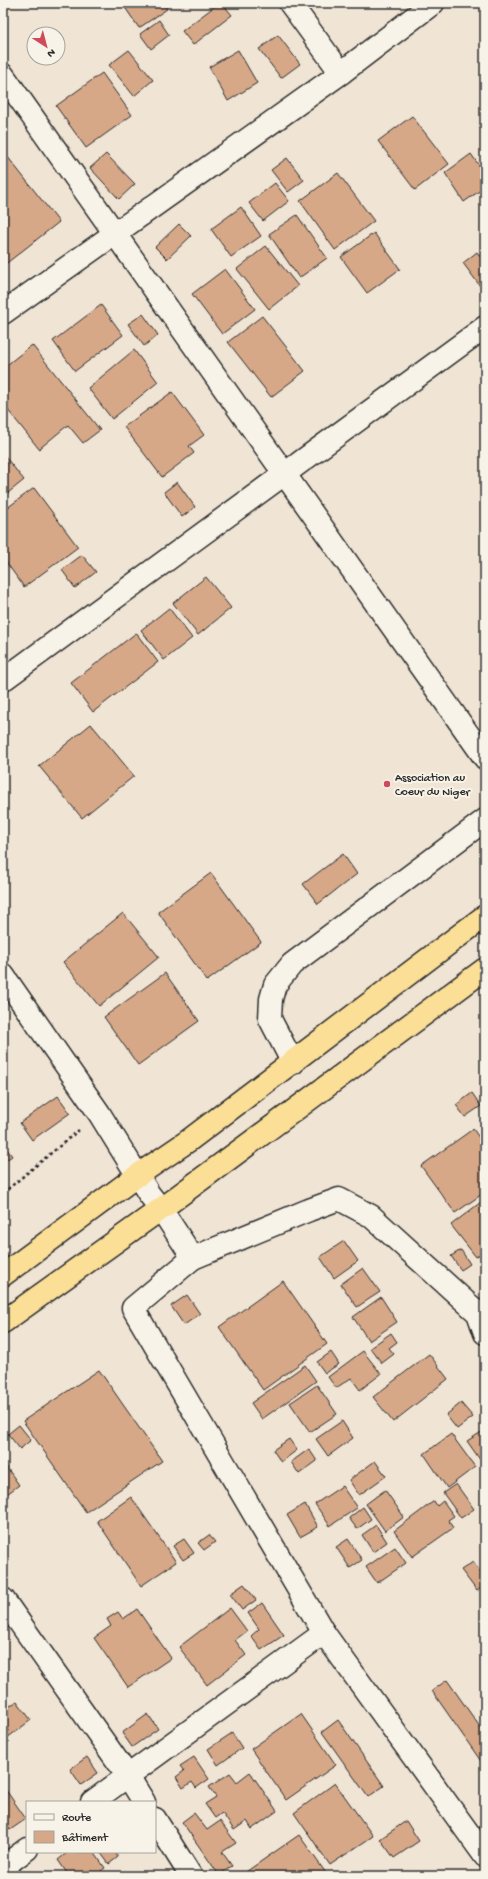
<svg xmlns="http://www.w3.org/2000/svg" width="488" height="1879" font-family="'Gochi Hand',sans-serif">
	<rect width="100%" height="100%" fill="#f0e4d5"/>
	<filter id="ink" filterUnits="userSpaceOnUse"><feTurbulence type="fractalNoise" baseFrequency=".025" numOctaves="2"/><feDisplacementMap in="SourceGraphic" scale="8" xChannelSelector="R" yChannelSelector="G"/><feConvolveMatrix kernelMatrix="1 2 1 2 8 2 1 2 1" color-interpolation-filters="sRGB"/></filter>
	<g filter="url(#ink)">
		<g fill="#d6a888" stroke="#2b2b2b">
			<path d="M122 3H163L167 9 139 28Z"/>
			<path d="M219 3H222L232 15 193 45 182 31Z"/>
			<path d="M159 20 169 35 151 49 140 34Z"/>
			<path d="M278 35 300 64 281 78 259 49Z"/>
			<path d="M129 50 153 80 134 96 109 65Z"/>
			<path d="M238 50 257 83 228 101 209 67Z"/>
			<path d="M102 73 132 115 86 148 56 106Z"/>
			<path d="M412 116 449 164 415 190 378 141Z"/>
			<path d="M3 151 59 222 3 266Z"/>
			<path d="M106 154 135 184 119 199 90 168Z"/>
			<path d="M471 154 485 174V187L464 202 445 173Z"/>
			<path d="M287 158 304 180 288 192 271 170Z"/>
			<path d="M338 173 374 221 335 250 300 201Z"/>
			<path d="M275 183 289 201 263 221 249 203Z"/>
			<path d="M241 207 261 236 231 257 211 229Z"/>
			<path d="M297 215 327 258 299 278 269 234Z"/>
			<path d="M179 224 191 236 167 259 155 247Z"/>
			<path d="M374 233 400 269 367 293 341 257Z"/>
			<path d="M266 246 298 286 269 309 237 269Z"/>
			<path d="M477 252 485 263V288L483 290 463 263Z"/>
			<path d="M225 269 255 309 222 334 192 294Z"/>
			<path d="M101 305 123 335 75 371 53 341Z"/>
			<path d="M143 314 158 335 144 346 128 324Z"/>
			<path d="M262 316 305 371 271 397 228 342Z"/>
			<path d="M32 345 100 430 83 443 68 425 39 449 3 404V368Z"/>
			<path d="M134 350 158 382 112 419 88 388Z"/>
			<path d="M172 392 204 435 189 446 194 453 162 477 124 427Z"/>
			<path d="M3 454 24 480 3 497Z"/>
			<path d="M177 482 195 507 182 517 164 492Z"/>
			<path d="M34 488 78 547 24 587 3 558V511Z"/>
			<path d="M82 555 96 572 75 588 62 570Z"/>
			<path d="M206 577 231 608 198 635 173 603Z"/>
			<path d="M169 608 192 638 164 660 141 630Z"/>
			<path d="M136 633 158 662 93 712 71 683Z"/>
			<path d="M91 724 134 776 82 818 39 766Z"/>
			<path d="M343 854 357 874 318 904 303 884Z"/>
			<path d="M211 873 261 942 207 981 158 912Z"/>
			<path d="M123 913 159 957 99 1006 63 962Z"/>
			<path d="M165 973 199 1021 138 1065 104 1017Z"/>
			<path d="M472 1093 481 1106 465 1117 456 1105Z"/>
			<path d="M58 1096 70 1113 32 1140 20 1123Z"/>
			<path d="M473 1129 485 1146V1192L455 1213 421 1166Z"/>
			<path d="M5 1146 12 1156 3 1162V1148Z"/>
			<path d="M485 1199V1250L476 1257 451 1225Z"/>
			<path d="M344 1241 358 1261 334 1278 320 1257Z"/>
			<path d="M461 1250 470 1264 461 1270 451 1256Z"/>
			<path d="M363 1268 380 1292 357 1307 341 1284Z"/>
			<path d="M283 1281 327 1344 263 1390 219 1327Z"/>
			<path d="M187 1295 200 1314 184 1325 171 1306Z"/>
			<path d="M381 1297 397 1322 369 1341 353 1317Z"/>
			<path d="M391 1333 397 1342 389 1348 394 1354 382 1363 370 1348Z"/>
			<path d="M363 1351 381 1374 360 1390 351 1378 336 1388 328 1377Z"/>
			<path d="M331 1352 339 1364 325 1373 317 1362Z"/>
			<path d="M429 1354 448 1379 393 1422 373 1397Z"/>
			<path d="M305 1365 316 1381 262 1419 251 1403Z"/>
			<path d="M99 1370 162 1461 86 1512 23 1421Z"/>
			<path d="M317 1385 337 1414 310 1432 290 1403Z"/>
			<path d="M461 1403 473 1417 457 1429 446 1415Z"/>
			<path d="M342 1421 353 1438 328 1456 316 1439Z"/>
			<path d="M19 1425 31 1440 20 1449 8 1434Z"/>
			<path d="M483 1431 485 1434V1458L481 1461 467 1441Z"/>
			<path d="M451 1434 475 1467 447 1488 424 1454Z"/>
			<path d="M289 1439 297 1450 281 1462 273 1450Z"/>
			<path d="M309 1449 317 1461 299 1474 291 1462Z"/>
			<path d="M375 1461 386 1476 359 1495 349 1480Z"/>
			<path d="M3 1462 19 1485 3 1497Z"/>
			<path d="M456 1484 474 1509 461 1518 443 1493Z"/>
			<path d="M342 1486 357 1508 330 1526 315 1504Z"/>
			<path d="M385 1490 404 1517 385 1531 366 1504Z"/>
			<path d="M131 1497 176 1562 141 1586 97 1521Z"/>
			<path d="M434 1501 437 1506 443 1501 454 1516 448 1520 453 1528 412 1557 394 1531Z"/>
			<path d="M305 1504 318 1527 300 1537 287 1515Z"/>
			<path d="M363 1507 371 1519 357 1529 349 1518Z"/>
			<path d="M376 1525 387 1542 373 1552 362 1535Z"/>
			<path d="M209 1535 215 1542 204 1550 198 1543Z"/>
			<path d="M184 1539 194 1553 183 1560 173 1546Z"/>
			<path d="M348 1539 362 1560 350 1568 336 1547Z"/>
			<path d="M395 1547 406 1563 377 1583 366 1567Z"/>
			<path d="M473 1562 485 1578V1585L477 1591 461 1570Z"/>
			<path d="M244 1584 256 1600 242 1610 230 1594Z"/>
			<path d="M262 1603 284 1635 261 1650 251 1636 259 1629 248 1613Z"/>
			<path d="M230 1608 247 1631 235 1640 246 1655 207 1685 179 1647Z"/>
			<path d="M137 1609 171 1658 128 1687 94 1638 111 1626 107 1619 118 1612 123 1619Z"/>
			<path d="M447 1680 485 1734V1767L432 1691Z"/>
			<path d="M17 1701 31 1720 3 1741V1711Z"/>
			<path d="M148 1714 158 1729 132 1747 122 1733Z"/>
			<path d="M301 1714 336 1765 286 1800 251 1749Z"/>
			<path d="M338 1720 384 1786 368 1797 322 1732Z"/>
			<path d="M232 1733 242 1748 218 1765 208 1749Z"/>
			<path d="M87 1757 98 1773 81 1785 70 1769Z"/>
			<path d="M194 1757 209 1779 196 1788 192 1782 183 1788 176 1777 184 1771 180 1766Z"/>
			<path d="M250 1772 277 1811 252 1829 247 1821 234 1830 222 1813 215 1818 205 1804 216 1797 209 1787 230 1773 237 1782Z"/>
			<path d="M335 1783 373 1836 330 1865 294 1813Z"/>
			<path d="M3 1786 26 1819 10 1830 3 1821Z"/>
			<path d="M194 1813 207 1830 220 1821 236 1843 222 1852 232 1866 219 1875 182 1822Z"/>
			<path d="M406 1821 419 1841 394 1858 380 1839Z"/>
			<path d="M299 1835 328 1876H240Z"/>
			<path d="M68 1852H94L105 1868 94 1876H69L58 1860Z"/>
			<path d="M100 1852H119L116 1854 118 1857 109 1864Z"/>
		</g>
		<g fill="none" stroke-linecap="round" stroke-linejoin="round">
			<defs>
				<g id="minor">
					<path d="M290 3 341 73"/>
					<path d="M3 75 485 758"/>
					<path d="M3 313 341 73 433 3"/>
					<path d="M3 680 485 327"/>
					<path d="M3 975 99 1113 149 1194 161 1209 193 1258 133 1308 324 1633 485 1856"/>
					<path d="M293 1063 270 1019 271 999 275 985 292 964 485 820"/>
					<path d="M193 1258 309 1210 339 1199 371 1216 478 1313 485 1333"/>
					<path d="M3 1599 128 1776 144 1802"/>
					<path d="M92 1802 324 1633"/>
					<path d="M155 1819 191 1876"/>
					<path d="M3 1867 27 1849"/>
				</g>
				<g id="trunk">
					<path d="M3 1275 138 1175 188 1141 485 916"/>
					<path d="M3 1322 161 1209 485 969"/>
				</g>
			</defs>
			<use href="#minor" stroke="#2b2b2b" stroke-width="25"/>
			<use href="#trunk" stroke="#2b2b2b" stroke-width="25"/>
			<path stroke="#2b2b2b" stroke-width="2.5" stroke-dasharray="3 3" stroke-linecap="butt" d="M3 1193 79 1130"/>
			<use href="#minor" stroke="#f7f3e8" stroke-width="22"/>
			<use href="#trunk" stroke="#fbdf96" stroke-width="22"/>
		</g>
	</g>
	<circle fill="#d1495b" stroke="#f7f3e8" stroke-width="1.5" cx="387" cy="784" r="4"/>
	<g text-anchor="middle" stroke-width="4" stroke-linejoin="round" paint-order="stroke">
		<g font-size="12" fill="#2b2b2b" stroke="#f7f3e8" text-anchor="start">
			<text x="395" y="781">Association au<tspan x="395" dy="14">Coeur du Niger</tspan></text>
		</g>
	</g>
	<rect width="488" height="1879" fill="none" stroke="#f7f3e8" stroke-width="16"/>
	<rect x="8" y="8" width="472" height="1863" fill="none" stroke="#2b2b2b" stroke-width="1.5" filter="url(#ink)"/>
	<rect x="26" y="1801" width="130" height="52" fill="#f7f3e8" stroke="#a5a39c"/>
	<rect x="34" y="1814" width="20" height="6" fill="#f7f3e8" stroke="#a5a39c"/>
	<text x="62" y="1821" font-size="12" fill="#2b2b2b">Route</text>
	<rect x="34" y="1831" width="20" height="12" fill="#d6a888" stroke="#a5a39c"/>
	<text x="62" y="1841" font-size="12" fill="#2b2b2b">Bâtiment</text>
	<g transform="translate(46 46) rotate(144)"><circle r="19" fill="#f7f3e8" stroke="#a5a39c"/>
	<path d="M0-3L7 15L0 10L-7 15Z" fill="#d1495b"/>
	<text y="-6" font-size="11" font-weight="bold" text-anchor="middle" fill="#2b2b2b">N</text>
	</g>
</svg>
